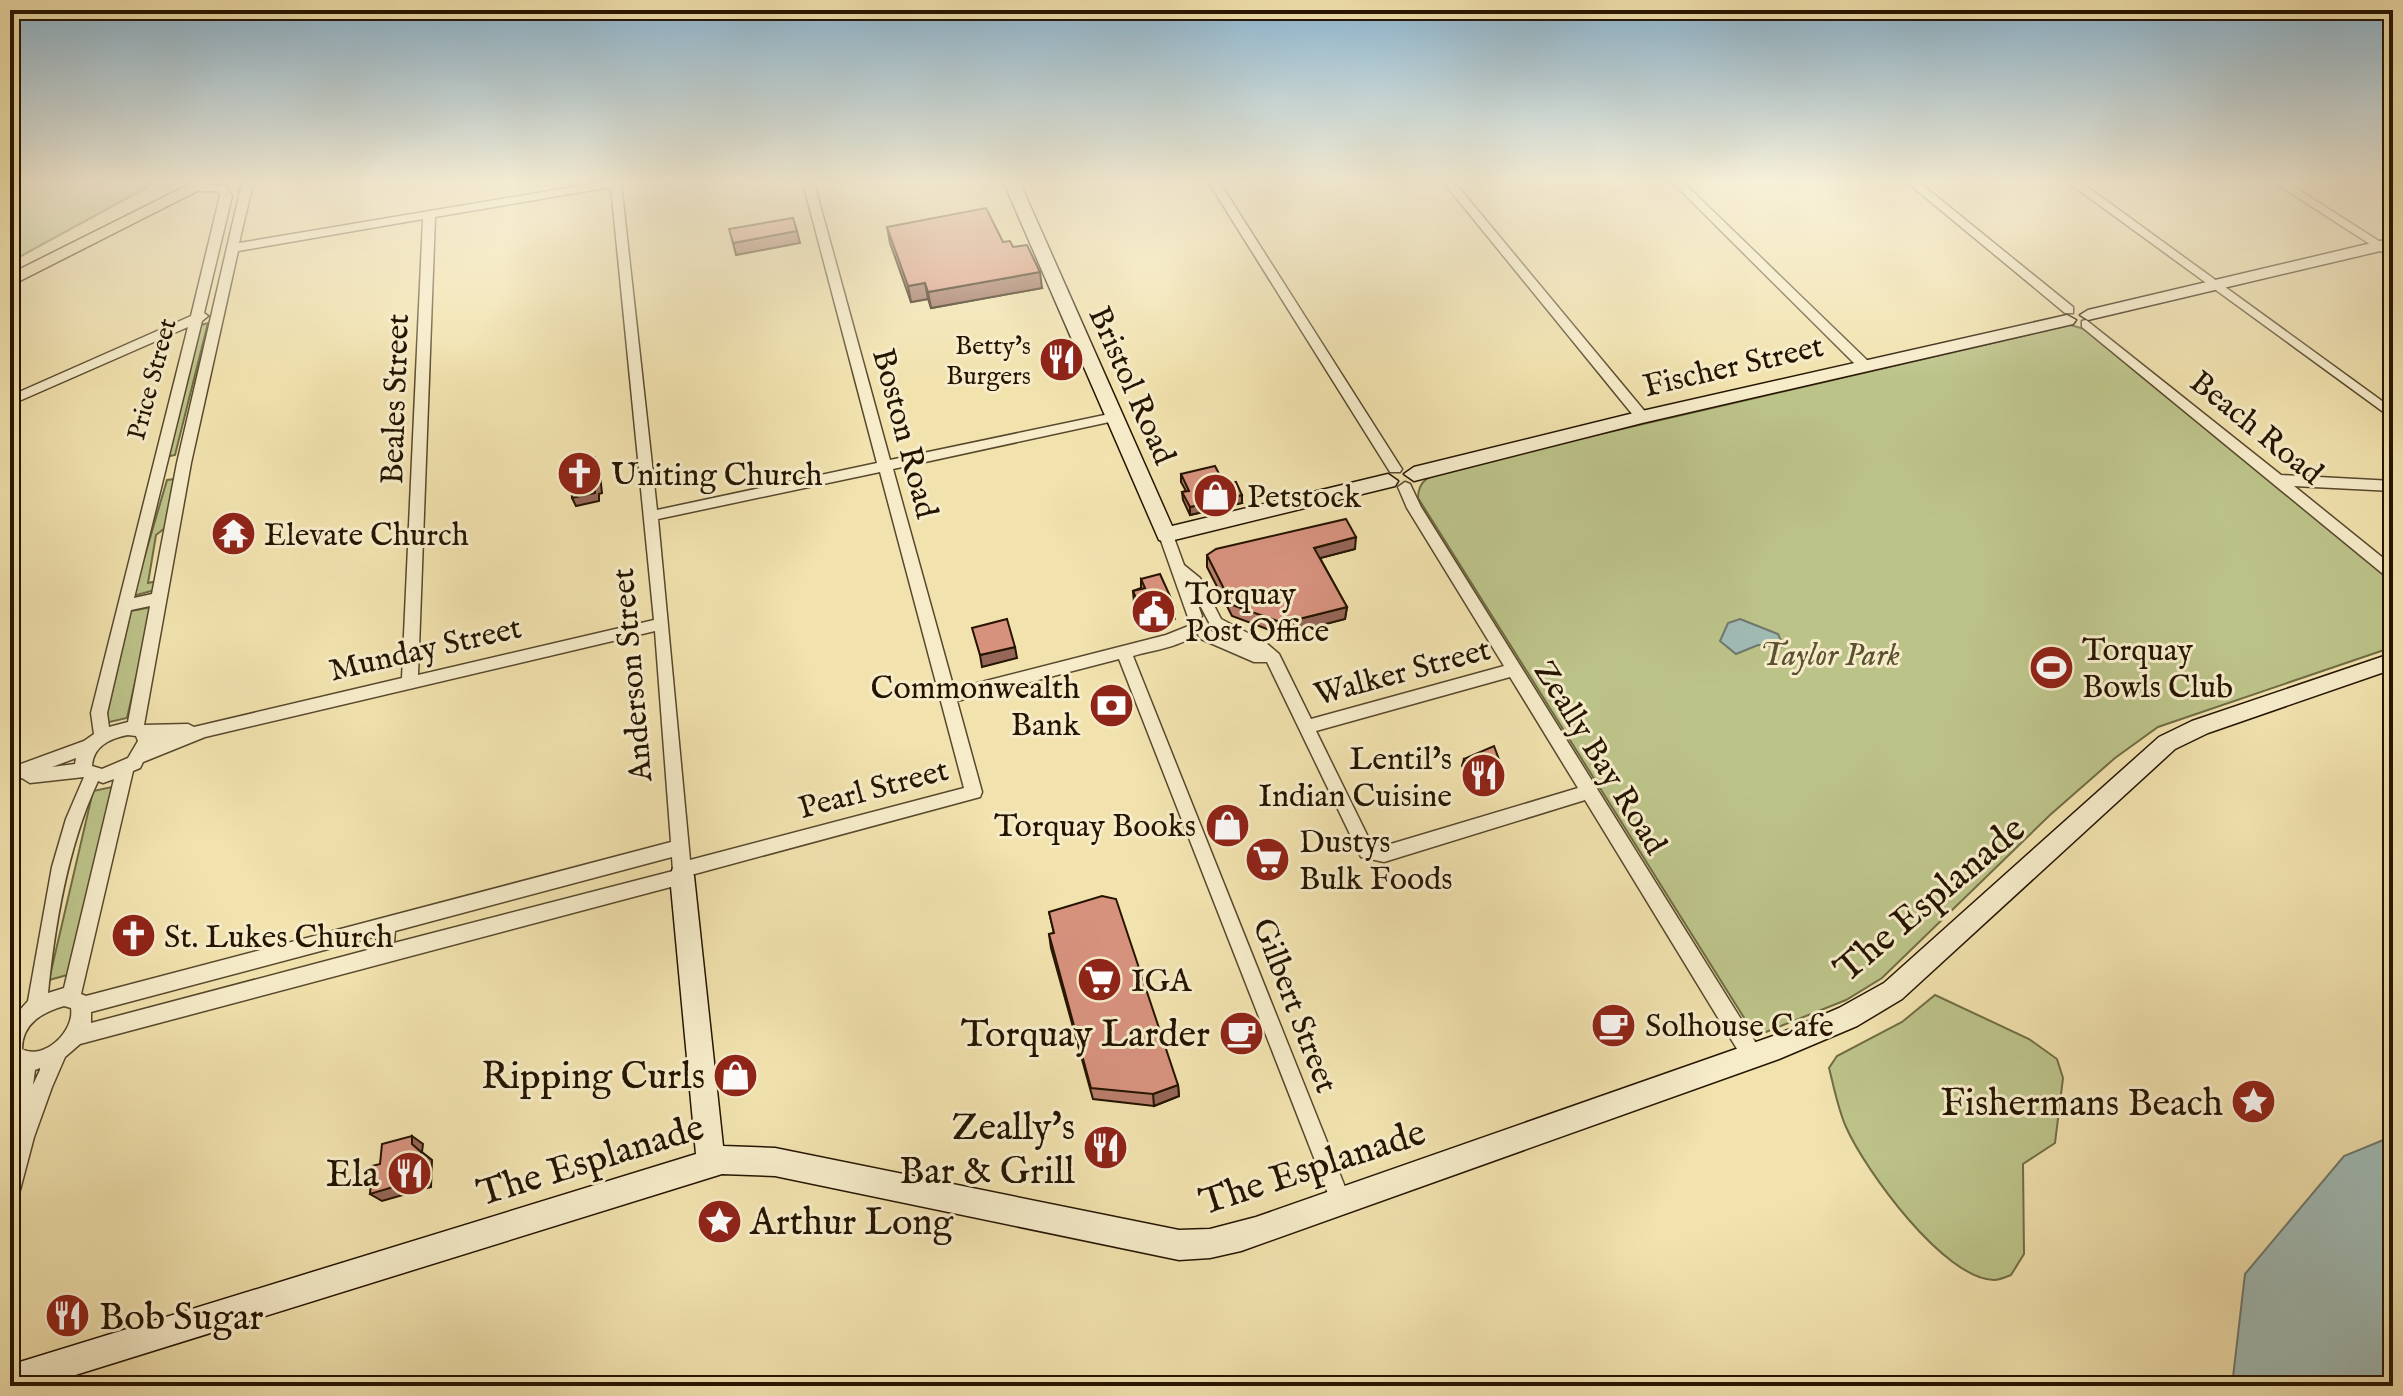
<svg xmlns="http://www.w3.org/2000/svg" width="2403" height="1396" font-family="'IM FELL English',serif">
	<rect width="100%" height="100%" fill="#f1e2ae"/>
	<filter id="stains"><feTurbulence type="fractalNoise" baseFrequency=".0025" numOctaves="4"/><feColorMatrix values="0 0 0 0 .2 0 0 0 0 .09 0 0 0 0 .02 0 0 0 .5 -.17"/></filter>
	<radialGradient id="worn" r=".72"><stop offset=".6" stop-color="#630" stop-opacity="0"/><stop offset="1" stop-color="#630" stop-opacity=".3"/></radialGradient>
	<g fill="#bcc389" stroke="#706c44" stroke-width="2">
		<path d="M10 183H155L10 262Z"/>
		<path d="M208 323 175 455 166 457 201 325Z"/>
		<path d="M2070 325 2088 330 2393 581V647L2158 727 2115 758 2050 815 1882 978 1846 1000 1766 1032H1753L1418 498C1418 480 1430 476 1445 470Z"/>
		<path d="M175 479 165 528 156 535 148 583 157 581 155 590 133 596 167 480Z"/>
		<path d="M152 607 127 718 105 723 131 611Z"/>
		<path d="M112 787 71 974 49 980 93 791Z"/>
		<path d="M1935 995 2029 1039 2057 1059 2063 1078 2055 1143 2023 1164 2024 1254 2011 1275C2006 1277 1999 1280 1994 1280 1944 1279 1865 1170 1846 1127 1838 1109 1834 1087 1829 1068L1837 1056 1902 1022Z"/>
	</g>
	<g fill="#a0bbb6" stroke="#6f786d" stroke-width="2">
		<path d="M1740 619 1778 634 1784 647 1758 645 1736 654 1720 641 1728 623Z"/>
		<path d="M2393 1136V1386H2232L2245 1274 2344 1156Z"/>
	</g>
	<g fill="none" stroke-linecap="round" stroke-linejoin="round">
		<defs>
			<g id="street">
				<path d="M242 183H253L239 243 597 183H621L657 510 877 463 803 183H814L890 460 1114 413 1119 414V420L1114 421 893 469 954 689 1166 635 1191 625 1196 627 1199 631C1184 647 1153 650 1133 656L1351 1202 1348 1209 1341 1212 1334 1209 1119 659 957 701 982 792 980 797 691 875 688 881 682 884 80 1044 65 1057 52 1087 34 1137 20 1190 17 1197 10 1200V1151L17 1130 10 1114 16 1067 10 1063V1021L28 1001 52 867 66 819 84 777 30 783 22 778 10 782V768L84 741 94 734 91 713 188 327 10 405V396L191 316 220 196 218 191H192L186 188 192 185 225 186 232 196 204 313 208 316 202 321 134 598 152 594 177 463ZM611 187 654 620 418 675 435 217ZM423 219 402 678 194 727 188 724 144 725 191 463 238 251ZM880 472 964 788 690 860 658 519ZM150 606 128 722 109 727 107 713 131 610ZM655 631 671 842 86 996 81 994 133 771 140 768 143 762 205 737ZM128 735 136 736 138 741 128 758 102 769 92 766C93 746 111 738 128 735ZM76 758 75 764 52 767ZM114 779 64 988 48 993C55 923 68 845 98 781L103 783ZM672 857 673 871 394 943 395 931ZM377 936 375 948 91 1023V1012ZM64 1006 71 1008C75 1031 44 1061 22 1049 22 1023 43 1012 64 1006ZM40 1068V1070L33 1085 35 1070Z"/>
				<path d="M1209 183H1220L1400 466 1402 469 1400 472H1390Z"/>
				<path d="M1444 183H1455L1647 414V420H1637Z"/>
				<path d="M1673 183H1684L1870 363V369H1860Z"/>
				<path d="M1908 183H1920L2073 307V313H2065Z"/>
				<path d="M2069 183H2082L2393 409V419Z"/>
				<path d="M2275 183H2288L2393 250V259Z"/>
				<path d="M2086 320 2281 475 2393 481V491L2294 486 2393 566V579L2388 578 2082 327V321Z"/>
				<path d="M1405 482 1410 484 1421 507 1759 1048 1762 1055 1759 1062 1752 1064 1745 1062 1585 800 1384 862 1361 857 1267 662H1254L1201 639 1198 635 1201 631 1206 629 1243 644 1212 628 1194 594 1202 616 1199 620H1189L1159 535 1166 530 1173 535 1184 565 1200 578 1221 619 1265 642 1279 654 1311 719 1504 666 1407 508 1398 487ZM1510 677 1578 788 1384 846 1372 845 1316 731Z"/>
			</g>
			<g id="secondary">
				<path d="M1004 183H1020L1172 526 1388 474 1398 481 1395 486 1166 542 1159 540Z"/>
				<path d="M2393 238V248L2088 320 2080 315 2088 310Z"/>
				<path d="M2067 315 2076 320 2073 324 1642 423 1414 481 1404 474 1414 467 1642 411Z"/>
				<path d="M2393 653V669L2208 733 2175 749 1902 999 1857 1026 1779 1059 1241 1251 1210 1258 1179 1260 775 1176 722 1174 40 1386H10V1365L696 1154 670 876 673 868 682 865 691 868 694 876 723 1146 775 1148 1179 1230 1210 1229 1256 1217 1776 1035 1839 1008 1884 983 2159 737 2192 721Z"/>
			</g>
			<path id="primary" d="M192 183H213L10 286V274Z"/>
		</defs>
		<use href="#street" stroke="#58482c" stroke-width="3"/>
		<use href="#secondary" stroke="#251400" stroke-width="3"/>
		<use href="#primary" stroke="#251400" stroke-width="3"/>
		<use href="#street" fill="#f6ecca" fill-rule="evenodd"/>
		<use href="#secondary" fill="#f6ecca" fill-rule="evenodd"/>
		<use href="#primary" fill="#f1e2ae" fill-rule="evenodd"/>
	</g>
	<g fill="#b97e6c" stroke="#251400" stroke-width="2">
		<path d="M887 227 1003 242 1013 247 1042 288 931 308 928 299 911 302 890 243Z"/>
		<path d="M1181 474 1225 485 1242 503 1190 515 1183 500 1182 492 1186 491 1181 482Z"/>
		<path d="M1355 549 1320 558 1347 607 1345 619 1283 635 1232 616 1207 567V555Z"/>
		<path d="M1141 579 1175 607V619L1143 627 1134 602 1133 591 1141 588Z"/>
		<path d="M1464 759 1502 781 1474 788 1462 766Z"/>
		<path d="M1049 912 1178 1085 1179 1096 1154 1106 1093 1099 1051 948 1049 934 1054 933Z"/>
	</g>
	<g fill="#966658" stroke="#251400" stroke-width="2">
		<path d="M797 231 800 243 736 255 733 243Z"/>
		<path d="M1040 272 1042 288 931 308 928 292Z"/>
		<path d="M925 283 928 299 911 302 908 286Z"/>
		<path d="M595 458 599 466 602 493 599 494V501L576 506 572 498Z"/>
		<path d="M1242 495V503L1190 515V507Z"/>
		<path d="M1356 537 1355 549 1313 560 1314 548Z"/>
		<path d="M1175 607V619L1143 627V615Z"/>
		<path d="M1347 607 1345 619 1283 635V623Z"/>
		<path d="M1015 647 1017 658 982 667 980 655Z"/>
		<path d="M1504 773 1502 781 1474 788 1476 781Z"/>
		<path d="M1178 1085 1179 1096 1154 1106 1153 1094Z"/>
		<path d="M412 1136 423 1144 422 1152 432 1160 431 1187 382 1201 370 1194 412 1144Z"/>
	</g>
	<g fill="#d7927e" stroke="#251400" stroke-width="2">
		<path d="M986 208 1003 242 1010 241 1013 247 1027 245 1040 272 928 292 925 283 908 286 887 227Z"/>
		<path d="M793 218 797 231 733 243 729 229Z"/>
		<path d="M595 458 598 485 595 486V493L572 498 570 462Z"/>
		<path d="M1215 466 1225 485 1236 482 1242 495 1190 507 1182 492 1189 491 1181 474Z"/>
		<path d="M1346 519 1356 537 1314 548 1347 607 1283 623 1232 605 1207 555 1216 549Z"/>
		<path d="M1160 574 1175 607 1143 615 1133 591 1145 588 1141 579Z"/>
		<path d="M1007 619 1015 647 980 655 972 628Z"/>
		<path d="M1494 746 1504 773 1476 781 1464 759Z"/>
		<path d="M1102 896 1116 899 1178 1085 1153 1094 1091 1088 1049 934 1054 933 1049 912Z"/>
		<path d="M412 1136V1144L421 1152 420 1179 370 1194 372 1166 380 1164 382 1144Z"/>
	</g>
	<linearGradient id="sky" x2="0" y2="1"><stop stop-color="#8bb7d4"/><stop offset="0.48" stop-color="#f9f2db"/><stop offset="1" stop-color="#f9f2db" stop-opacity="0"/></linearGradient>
	<rect width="2403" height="378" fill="url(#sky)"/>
	<defs>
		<symbol id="restaurant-disc" viewBox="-11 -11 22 22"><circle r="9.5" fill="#8f2418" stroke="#f6ecca"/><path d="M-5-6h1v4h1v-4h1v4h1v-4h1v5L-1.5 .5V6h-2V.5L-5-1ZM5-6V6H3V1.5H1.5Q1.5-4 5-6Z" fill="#fff"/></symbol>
		<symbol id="church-disc" viewBox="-11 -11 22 22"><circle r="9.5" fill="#8f2418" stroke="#f6ecca"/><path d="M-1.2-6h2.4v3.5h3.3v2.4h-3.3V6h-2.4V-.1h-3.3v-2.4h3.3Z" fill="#fff"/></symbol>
		<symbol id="shop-disc" viewBox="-11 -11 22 22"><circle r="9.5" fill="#8f2418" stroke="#f6ecca"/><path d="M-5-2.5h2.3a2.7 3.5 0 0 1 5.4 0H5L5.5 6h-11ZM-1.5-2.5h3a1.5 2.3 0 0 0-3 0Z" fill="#fff"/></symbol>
		<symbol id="temple-disc" viewBox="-11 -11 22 22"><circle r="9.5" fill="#8f2418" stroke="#f6ecca"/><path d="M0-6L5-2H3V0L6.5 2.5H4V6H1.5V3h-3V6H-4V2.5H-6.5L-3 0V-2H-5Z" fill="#fff"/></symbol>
		<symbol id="civic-disc" viewBox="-11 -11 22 22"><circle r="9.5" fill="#8f2418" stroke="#f6ecca"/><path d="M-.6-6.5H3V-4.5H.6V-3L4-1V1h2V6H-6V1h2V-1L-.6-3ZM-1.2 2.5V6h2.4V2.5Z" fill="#fff"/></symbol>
		<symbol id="stadium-disc" viewBox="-11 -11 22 22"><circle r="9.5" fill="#8f2418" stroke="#f6ecca"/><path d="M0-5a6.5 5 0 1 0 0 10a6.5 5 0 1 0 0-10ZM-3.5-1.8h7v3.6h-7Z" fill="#fff"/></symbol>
		<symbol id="bank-disc" viewBox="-11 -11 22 22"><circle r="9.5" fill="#8f2418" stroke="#f6ecca"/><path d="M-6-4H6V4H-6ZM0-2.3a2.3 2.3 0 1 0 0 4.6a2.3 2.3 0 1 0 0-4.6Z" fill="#fff"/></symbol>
		<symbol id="supermarket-disc" viewBox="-11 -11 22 22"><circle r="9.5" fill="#8f2418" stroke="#f6ecca"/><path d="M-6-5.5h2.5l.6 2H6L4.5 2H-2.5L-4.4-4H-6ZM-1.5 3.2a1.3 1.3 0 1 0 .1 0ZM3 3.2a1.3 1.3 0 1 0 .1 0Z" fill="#fff"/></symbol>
		<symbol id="cafe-disc" viewBox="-11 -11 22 22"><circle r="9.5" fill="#8f2418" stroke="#f6ecca"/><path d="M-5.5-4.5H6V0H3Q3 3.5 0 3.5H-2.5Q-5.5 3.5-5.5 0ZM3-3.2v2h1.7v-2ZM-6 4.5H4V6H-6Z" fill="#fff"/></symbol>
		<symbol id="sight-disc" viewBox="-11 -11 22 22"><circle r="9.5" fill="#8f2418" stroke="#f6ecca"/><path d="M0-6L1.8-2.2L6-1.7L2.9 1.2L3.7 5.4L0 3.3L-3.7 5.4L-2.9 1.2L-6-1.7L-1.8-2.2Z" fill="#fff"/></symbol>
	</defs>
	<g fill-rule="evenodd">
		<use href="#restaurant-disc" x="1036" y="334" width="51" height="51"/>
		<use href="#church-disc" x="554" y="448" width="51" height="51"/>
		<use href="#shop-disc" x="1190" y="470" width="51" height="51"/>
		<use href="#temple-disc" x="208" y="508" width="51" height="51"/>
		<use href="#civic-disc" x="1128" y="586" width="51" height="51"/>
		<use href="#stadium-disc" x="2026" y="642" width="51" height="51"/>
		<use href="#bank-disc" x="1086" y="680" width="51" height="51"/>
		<use href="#restaurant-disc" x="1458" y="750" width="51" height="51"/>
		<use href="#shop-disc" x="1202" y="800" width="51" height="51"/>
		<use href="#supermarket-disc" x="1242" y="834" width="51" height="51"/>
		<use href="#church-disc" x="108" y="910" width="51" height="51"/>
		<use href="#supermarket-disc" x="1074" y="954" width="51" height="51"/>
		<use href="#cafe-disc" x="1588" y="1000" width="51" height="51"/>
		<use href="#cafe-disc" x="1216" y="1008" width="51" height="51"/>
		<use href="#shop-disc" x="710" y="1050" width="51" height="51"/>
		<use href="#sight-disc" x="2228" y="1076" width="51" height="51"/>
		<use href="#restaurant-disc" x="1080" y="1122" width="51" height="51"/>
		<use href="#restaurant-disc" x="384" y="1148" width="51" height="51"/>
		<use href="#sight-disc" x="694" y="1196" width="51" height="51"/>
		<use href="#restaurant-disc" x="42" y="1290" width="51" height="51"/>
	</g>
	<g text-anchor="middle" stroke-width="6" stroke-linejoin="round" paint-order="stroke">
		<g font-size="26" fill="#251400" stroke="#f6ecca" text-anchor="end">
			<text x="1031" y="354">Betty's<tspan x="1031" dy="30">Burgers</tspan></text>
		</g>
		<g font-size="26" fill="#251400" stroke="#f6ecca">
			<text transform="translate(151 379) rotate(-75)" y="9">Price Street</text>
		</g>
		<g font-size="32" fill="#251400" stroke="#f6ecca">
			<text transform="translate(1733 365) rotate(-13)" y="11">Fischer Street</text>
			<text transform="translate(1133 385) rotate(66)" y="11">Bristol Road</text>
			<text transform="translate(394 399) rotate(-88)" y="11">Beales Street</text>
			<text transform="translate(2257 427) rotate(39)" y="11">Beach Road</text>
			<text transform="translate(906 433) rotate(75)" y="11">Boston Road</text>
			<text transform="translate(425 648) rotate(-13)" y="11">Munday Street</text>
			<text transform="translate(1402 671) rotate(-15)" y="11">Walker Street</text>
			<text transform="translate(631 675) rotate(-95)" y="11">Anderson Street</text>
			<text transform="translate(1601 757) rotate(58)" y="11">Zeally Bay Road</text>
			<text transform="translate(873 788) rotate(-15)" y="11">Pearl Street</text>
			<text transform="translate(1296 1005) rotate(69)" y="11">Gilbert Street</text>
		</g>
		<g font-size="32" fill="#251400" stroke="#f6ecca" text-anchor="start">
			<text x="611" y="485">Uniting Church</text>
			<text x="1247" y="507">Petstock</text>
			<text x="264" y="545">Elevate Church</text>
			<text x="1185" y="604">Torquay<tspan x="1185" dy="37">Post Office</tspan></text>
			<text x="2082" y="660">Torquay<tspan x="2082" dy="37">Bowls Club</tspan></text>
			<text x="1080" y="698" text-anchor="end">Commonwealth<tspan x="1080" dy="37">Bank</tspan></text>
			<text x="1452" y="769" text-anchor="end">Lentil's<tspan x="1452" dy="37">Indian Cuisine</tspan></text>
			<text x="1196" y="836" text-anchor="end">Torquay Books</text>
			<text x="1299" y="852">Dustys<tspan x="1299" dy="37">Bulk Foods</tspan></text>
			<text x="164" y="947">St. Lukes Church</text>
			<text x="1131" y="991">IGA</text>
			<text x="1645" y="1036">Solhouse Cafe</text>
		</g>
		<g font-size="32" font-style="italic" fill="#5a5130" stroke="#f6ecca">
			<text x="1830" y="665">Taylor Park</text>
		</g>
		<g font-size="38" fill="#251400" stroke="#f6ecca">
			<text transform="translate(1929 898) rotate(-40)" y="13">The Esplanade</text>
			<text transform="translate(590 1159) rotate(-17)" y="13">The Esplanade</text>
			<text transform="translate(1312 1166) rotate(-18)" y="13">The Esplanade</text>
		</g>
		<g font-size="38" fill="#251400" stroke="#f6ecca" text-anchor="end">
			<text x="1210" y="1046">Torquay Larder</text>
			<text x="705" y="1088">Ripping Curls</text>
			<text x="2223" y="1115">Fishermans Beach</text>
			<text x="1075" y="1139">Zeally's<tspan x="1075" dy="44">Bar &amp; Grill</tspan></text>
			<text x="379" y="1186">Ela</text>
			<text x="750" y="1234" text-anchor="start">Arthur Long</text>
			<text x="99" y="1329" text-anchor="start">Bob Sugar</text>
		</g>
	</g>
	<rect width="2403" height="1396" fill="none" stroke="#f1e2ae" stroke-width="40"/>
	<rect x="12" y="12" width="2379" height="1372" fill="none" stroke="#251400" stroke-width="4"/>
	<rect x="20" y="20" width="2363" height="1356" fill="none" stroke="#251400" stroke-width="2"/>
	<rect width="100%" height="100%" filter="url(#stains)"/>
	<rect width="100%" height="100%" fill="url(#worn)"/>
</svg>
